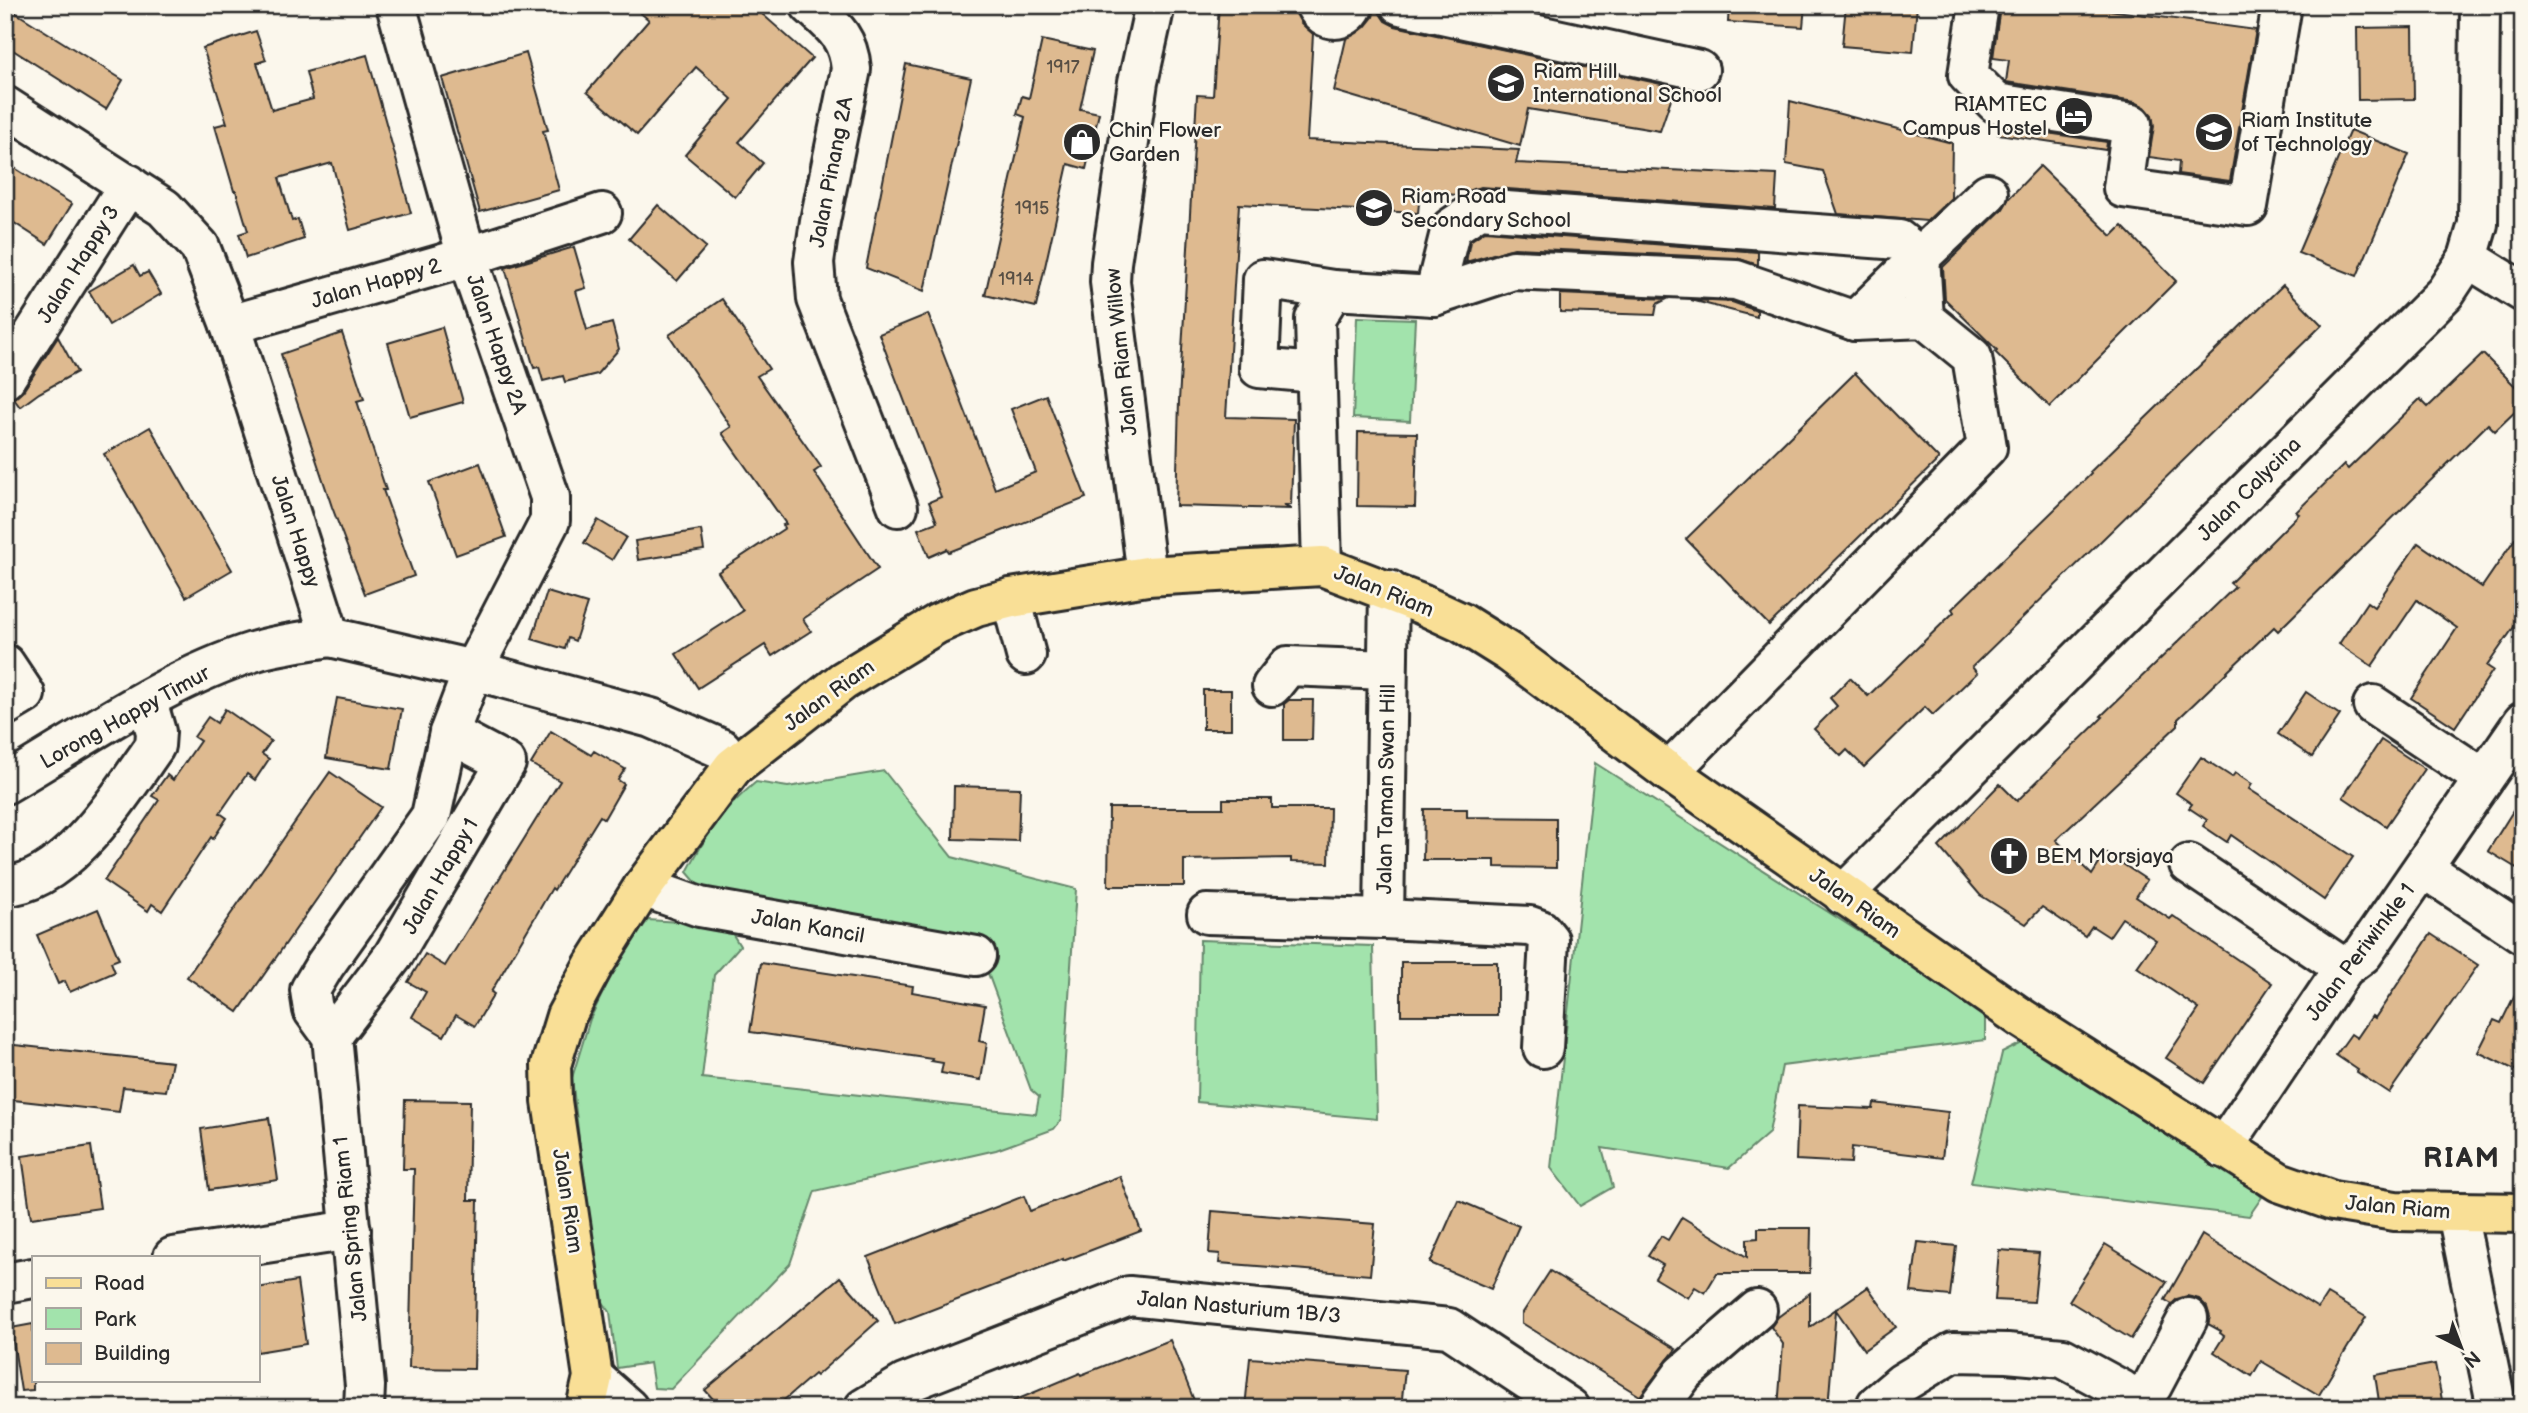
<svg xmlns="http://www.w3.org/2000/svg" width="2528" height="1413" font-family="'Balsamiq Sans',sans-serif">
	<rect width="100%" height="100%" fill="#fbf7ec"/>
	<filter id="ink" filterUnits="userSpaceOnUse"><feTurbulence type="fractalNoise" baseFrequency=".0143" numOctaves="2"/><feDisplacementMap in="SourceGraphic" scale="14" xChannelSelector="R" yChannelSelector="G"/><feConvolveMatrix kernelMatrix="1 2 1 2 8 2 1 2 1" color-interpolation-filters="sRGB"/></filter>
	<g filter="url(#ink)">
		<g fill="#a2e3ac" stroke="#66876c" stroke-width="2">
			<path d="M1357 317 1415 319 1410 421 1353 418Z"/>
			<path d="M1595 763 1985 1012V1040L1782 1066 1769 1133 1729 1168 1602 1148 1613 1187 1580 1206 1551 1168Z"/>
			<path d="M884 771 952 857 1076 889 1061 1120 1054 1129 996 1150 815 1191 790 1264 671 1389 654 1388 650 1363 617 1368 610 1312 597 1294 572 1078 590 1019 618 961 648 920 727 925 740 946 714 975 702 1078 1036 1114 1039 1097 1031 1090 975 938 717 895 699 886 687 872C706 835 723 809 756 782L788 787Z"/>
			<path d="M1200 940 1373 946 1377 1119 1197 1102Z"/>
			<path d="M2022 1043 2219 1159 2262 1197 2249 1216 1971 1183 2002 1053Z"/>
		</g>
		<g fill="#deba90" stroke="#2b2b2b" stroke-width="2">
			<path d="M631 5H752L812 58 739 142 763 163 735 197 685 155 732 99 696 67 637 135 587 92 649 20Z"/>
			<path d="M1219 5 1293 6 1301 23 1313 34 1307 140 1519 150 1516 163 1777 175 1775 209 1481 187 1460 195 1420 193 1418 213 1239 204 1226 417 1294 419 1291 505H1283L1291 509 1176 506 1179 401 1197 95 1213 96Z"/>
			<path d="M1376 5H1379V12L1385 21 1395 26 1675 87 1660 131 1528 109 1520 146 1334 91 1346 39 1365 27 1373 17Z"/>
			<path d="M1729 5H1805L1803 27 1728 22Z"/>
			<path d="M1846 5H1917L1913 52 1842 46Z"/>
			<path d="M2000 5H2072L2256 30 2230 181 2178 174 2179 161 2149 157 2154 126 2152 115 2145 107 2135 102 2006 82 2009 60 1993 58Z"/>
			<path d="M5 6 123 80 106 109 5 45Z"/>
			<path d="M2413 27 2414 99 2358 100 2357 28Z"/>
			<path d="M256 31 266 60 257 63 272 110 313 99 306 72 367 55 411 213 350 230 332 163 279 178 292 221 298 219 304 239 246 258 239 234 248 231 236 191H234L215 126 227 123 203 48Z"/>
			<path d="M1042 40 1093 51 1080 109 1099 113 1086 169 1068 164 1036 307 985 295 1025 117 1017 114 1022 96 1029 98Z"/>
			<path d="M526 53 548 130 543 131 559 190 480 212 442 78Z"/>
			<path d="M906 64 971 78 924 291 866 268Z"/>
			<path d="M1790 101 1952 143 1951 198 1927 221 1838 214 1823 171 1786 164Z"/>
			<path d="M2000 126 2107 142 2106 150 1998 134Z"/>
			<path d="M2350 130 2409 154 2357 276 2298 253Z"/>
			<path d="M2040 166 2112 236 2122 226 2176 281 2050 407 1995 352 1997 350 1945 299 1943 267 2003 209 2009 198Z"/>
			<path d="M13 167 72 204 47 244 5 217V180Z"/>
			<path d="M658 205 706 247 677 281 629 239Z"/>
			<path d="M1485 231 1758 252V265L1737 258 1514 248 1466 262 1470 241Z"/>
			<path d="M574 247 586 288 576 291 587 330 612 323 619 349 597 374 565 382 563 376 543 381 539 367 534 368 505 268Z"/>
			<path d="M134 265 140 276 148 272 161 294 109 325 89 291Z"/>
			<path d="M2283 285 2322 325 1972 667 1977 673 1933 715 1925 707 1864 767 1847 750 1841 756 1814 729 1837 706 1830 698 1850 678 1868 696 1954 612 1952 609 2091 474 2090 472Z"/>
			<path d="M1560 294 1667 299 1657 304 1655 315 1560 312Z"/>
			<path d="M722 299 769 369 757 376 821 467 814 472 878 569 803 619 811 631 772 656 765 645 698 688 676 654 743 611 718 572 785 528 783 525 786 524 722 433 731 427 669 335Z"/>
			<path d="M1691 300 1732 302 1757 311V317Z"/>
			<path d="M928 314 995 489 1036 472 1011 409 1046 395 1086 498 949 552 947 549 929 557 918 529 937 522 929 502 941 497 879 334Z"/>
			<path d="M442 327 463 402 410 417 388 343Z"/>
			<path d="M342 333 364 399 357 401 386 490H383L414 576 365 594 332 507 281 354Z"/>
			<path d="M58 337 77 372 39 393 20 407 14 399 23 391Z"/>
			<path d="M2483 354 2523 394V404L2495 431 2488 424 2278 631 2274 627 2178 719V725L2056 840 2092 875 2106 853 2147 880 2136 897 2170 919 2173 916 2272 983 2204 1083 2166 1058 2199 1009 2137 967 2156 940 2122 918 2109 937 2092 926 2085 936 2042 907 2026 924 1980 895 1939 847 2000 784 2017 801 2103 717 2101 716 2235 587 2230 583 2299 514 2296 512 2344 465 2348 469 2420 399 2428 407Z"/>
			<path d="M1855 373 1939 459 1769 625 1686 539Z"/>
			<path d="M150 427 232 570 186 597 104 454Z"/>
			<path d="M1358 432 1417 433 1415 507 1357 506Z"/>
			<path d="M480 463 506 537 456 555 429 482Z"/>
			<path d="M598 520 626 537 612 560 584 543Z"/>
			<path d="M2523 527V614L2487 666 2493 670 2455 727 2411 698 2457 628 2417 600 2372 666 2339 644 2367 602 2374 607 2418 543 2482 587Z"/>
			<path d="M701 530 704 550 638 560 635 541Z"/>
			<path d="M547 592 587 604 575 641 568 638 565 649 532 639Z"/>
			<rect x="1203" y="690" width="28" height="39"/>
			<path d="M2306 692 2340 715 2312 757 2278 734Z"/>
			<path d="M337 698 402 709 391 769 326 758Z"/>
			<path d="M1289 700H1313L1312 740H1284V704Z"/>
			<path d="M225 709 271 741 262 754 269 759 255 780 247 774 220 813 227 818 213 839 211 837 162 911 152 904 148 911 104 881 159 800 152 796 167 775 173 780 200 741 194 737 208 717 217 723Z"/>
			<path d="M551 731 591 755 594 751 625 769 618 780 624 784 604 819 600 816 554 890 552 888 491 992 494 994 475 1026 456 1015 444 1036 412 1017 426 992 408 982 425 954 445 966 560 781 531 764Z"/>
			<path d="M2381 740 2425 769 2386 826 2343 797Z"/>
			<path d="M2201 757 2232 777 2235 773 2252 784 2249 789 2353 857 2324 900 2231 835 2227 842 2203 826 2207 820 2189 808 2192 804 2176 793Z"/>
			<path d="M330 772 381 807 238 1012 187 977Z"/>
			<path d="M954 786 1020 788 1018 841 953 839Z"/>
			<path d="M2523 795V872L2488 851Z"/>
			<path d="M1223 799H1272V808H1330L1329 863 1291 862V858L1184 860V886H1108L1109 808H1223Z"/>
			<path d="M1424 809H1467V817L1556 818V868L1495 867V860H1423Z"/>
			<path d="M98 909 119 959 111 962 115 972 70 992 65 981 58 984 37 935Z"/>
			<path d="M2431 934 2478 965 2389 1093 2357 1072 2358 1070 2336 1055 2351 1034 2357 1038 2372 1016 2375 1018Z"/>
			<rect x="1401" y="962" width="96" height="53"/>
			<path d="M761 963 913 986 912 992 985 1005 979 1041 987 1043 981 1080 941 1073 943 1063 931 1061 932 1059 750 1032Z"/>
			<path d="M2523 978V1074L2478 1052 2494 1020 2501 1023Z"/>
			<path d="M5 1044 172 1062 166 1091 123 1087 119 1112 5 1099Z"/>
			<path d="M405 1100 470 1101 468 1200H478L474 1369 409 1368 414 1169H403Z"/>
			<path d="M1874 1103 1948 1112 1942 1158 1852 1147 1851 1163 1796 1160 1798 1106 1873 1109Z"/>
			<path d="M269 1118 278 1180 209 1190 201 1129Z"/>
			<path d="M91 1146 100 1208 31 1218 22 1156Z"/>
			<path d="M1120 1176 1141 1231 1063 1261V1259L895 1324 868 1257 1024 1196 1030 1211Z"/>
			<path d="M1458 1200 1519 1226 1491 1289 1430 1263Z"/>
			<path d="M1212 1211 1375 1224 1370 1275 1219 1263 1220 1254 1209 1253Z"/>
			<path d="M1682 1217 1747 1257V1239L1758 1238V1228H1811L1810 1273H1717L1705 1293 1695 1287 1688 1298 1655 1278 1663 1265 1648 1256 1661 1236 1668 1240Z"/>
			<path d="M2202 1235 2318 1308 2327 1294 2366 1317 2319 1395 2261 1361 2252 1376 2214 1352 2224 1336 2220 1333 2221 1331 2208 1324 2210 1317 2207 1307 2199 1299 2187 1296 2177 1299 2172 1304 2165 1300Z"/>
			<path d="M1918 1242 1956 1246 1950 1296 1911 1292Z"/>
			<path d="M2105 1244 2167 1282 2131 1339 2069 1301Z"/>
			<path d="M1999 1250 2039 1253 2034 1302 1995 1300Z"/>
			<path d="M1550 1271 1676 1349 1640 1396 1522 1323V1314Z"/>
			<path d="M840 1277 878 1321 816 1376 814 1374 775 1408H721L705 1390Z"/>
			<path d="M297 1281 306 1344 257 1352V1288Z"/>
			<path d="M1868 1287 1896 1327 1864 1350 1836 1310 1828 1408H1778L1783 1344 1771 1327 1778 1317 1810 1293V1327Z"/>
			<path d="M33 1324V1390L21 1391 11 1328Z"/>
			<path d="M1170 1340 1197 1408H997L1080 1373 1081 1375Z"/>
			<path d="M1250 1358 1405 1370 1401 1408H1245Z"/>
			<path d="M2435 1364 2442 1400 2400 1408H2380L2375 1375Z"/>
		</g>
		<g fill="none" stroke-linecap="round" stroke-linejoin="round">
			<defs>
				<g id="minor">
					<path d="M810 5C833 26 848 36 851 69L820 221 814 262 817 299 898 507"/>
					<path d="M1315 5C1324 23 1345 24 1354 5"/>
					<path d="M1400 5 1699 70"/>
					<path d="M1979 5 1968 75 1996 103 2132 124 2123 188 2248 206 2282 5"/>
					<path d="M5 106 164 208 200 247 230 325 330 637 473 670 651 718 722 749 733 767"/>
					<path d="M2468 258 2523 292"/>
					<path d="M1434 296 1451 228 1479 209 1899 240 1920 257 1988 193"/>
					<path d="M230 325 467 257 602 213"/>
					<path d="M1316 373 1259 368 1263 279 1333 290"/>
					<path d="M5 379 129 184"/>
					<path d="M1322 566 1315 319 1333 290 1434 296 1513 270 1736 280 1855 321"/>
					<path d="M1147 576 1110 282 1111 263 1138 82 1155 5"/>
					<path d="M1389 590 1384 919 1530 926 1541 930 1549 940 1543 1048"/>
					<path d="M1011 598 1026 655"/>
					<path d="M5 664 25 694 5 706"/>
					<path d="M1272 686 1288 666 1387 670"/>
					<path d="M2373 705 2483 778"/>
					<path d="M1669 772 1987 447 1972 357 1924 318 1855 321 1920 257 1924 318"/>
					<path d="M5 784C84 738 168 678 256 651 279 644 306 641 330 637"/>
					<path d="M2189 864 2344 968"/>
					<path d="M2423 868 2523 934"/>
					<path d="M5 886C67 883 122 792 155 746L156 732 147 701"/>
					<path d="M643 887 700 907 976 956"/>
					<path d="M1843 895 2445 293 2468 258 2478 224 2480 5"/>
					<path d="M1207 914 1384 919"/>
					<path d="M332 1036 393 956 506 763 449 733"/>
					<path d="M2223 1148 2344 968 2363 954 2523 722"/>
					<path d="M2457 1213 2497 1408"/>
					<path d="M173 1257 351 1230"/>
					<path d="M5 1283 33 1278"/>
					<path d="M593 1377 628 1408"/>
					<path d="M2130 1404 2152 1386 2188 1318"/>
					<path d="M364 1408 365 1386 332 1036 313 1010 310 990 325 965 431 816 449 733 473 670 550 521V497L467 257 396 5"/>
					<path d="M864 1408 904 1384 1129 1296 1449 1328 1570 1408"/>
					<path d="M1658 1408 1683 1374 1757 1310"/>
					<path d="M1877 1408V1404L1902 1383 1953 1352 2007 1353 2063 1358 2122 1390 2130 1404 2129 1408"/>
				</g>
				<path id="major" d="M586 1408 593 1377 552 1101 551 1065 566 1016 593 966 643 887 733 767 843 681 937 624 976 607 1011 598 1147 576 1322 566 1421 604 1462 623 1510 653 1669 772 2023 1019 2279 1182 2333 1201 2395 1211 2523 1213"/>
			</defs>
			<use href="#minor" stroke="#2b2b2b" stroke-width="44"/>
			<use href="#major" stroke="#2b2b2b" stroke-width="44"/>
			<use href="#minor" stroke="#fbf7ec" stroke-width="38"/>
			<use href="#major" stroke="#f9df96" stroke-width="38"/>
		</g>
	</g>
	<defs>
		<symbol id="school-disc" viewBox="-11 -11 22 22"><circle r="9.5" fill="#2b2b2b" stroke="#fbf7ec"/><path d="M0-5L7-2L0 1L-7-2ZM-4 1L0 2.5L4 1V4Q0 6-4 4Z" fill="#fff"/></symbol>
		<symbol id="hotel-disc" viewBox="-11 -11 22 22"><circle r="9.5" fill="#2b2b2b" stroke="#fbf7ec"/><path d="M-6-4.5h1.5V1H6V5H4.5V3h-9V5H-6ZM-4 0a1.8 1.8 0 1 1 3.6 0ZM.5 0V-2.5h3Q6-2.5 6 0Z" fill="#fff"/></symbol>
		<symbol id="university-disc" viewBox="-11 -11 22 22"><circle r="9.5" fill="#2b2b2b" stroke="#fbf7ec"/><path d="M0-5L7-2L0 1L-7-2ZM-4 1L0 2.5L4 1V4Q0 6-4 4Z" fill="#fff"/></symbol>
		<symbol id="shop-disc" viewBox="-11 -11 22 22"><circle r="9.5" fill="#2b2b2b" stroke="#fbf7ec"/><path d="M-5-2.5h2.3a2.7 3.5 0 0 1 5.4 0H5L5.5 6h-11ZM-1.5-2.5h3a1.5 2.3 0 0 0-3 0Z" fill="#fff"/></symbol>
		<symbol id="church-disc" viewBox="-11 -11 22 22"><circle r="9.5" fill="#2b2b2b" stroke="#fbf7ec"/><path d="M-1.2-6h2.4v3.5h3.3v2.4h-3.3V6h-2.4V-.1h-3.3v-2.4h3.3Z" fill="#fff"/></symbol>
	</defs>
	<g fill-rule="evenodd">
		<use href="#school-disc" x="1484" y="61" width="44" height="44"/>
		<use href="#hotel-disc" x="2052" y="94" width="44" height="44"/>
		<use href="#university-disc" x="2192" y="110" width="44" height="44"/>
		<use href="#shop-disc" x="1060" y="120" width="44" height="44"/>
		<use href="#school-disc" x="1352" y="186" width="44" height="44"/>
		<use href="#church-disc" x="1987" y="834" width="44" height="44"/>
	</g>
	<g text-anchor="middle" stroke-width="5" stroke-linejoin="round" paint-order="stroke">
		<g font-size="18" fill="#584f44">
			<text x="1063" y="73">1917</text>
			<text x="1032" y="214">1915</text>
			<text x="1016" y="285">1914</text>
		</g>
		<g font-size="21" fill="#2b2b2b" stroke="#fbf7ec" text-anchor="start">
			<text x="1533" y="78">Riam Hill<tspan x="1533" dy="24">International School</tspan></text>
			<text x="2047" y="111" text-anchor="end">RIAMTEC<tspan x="2047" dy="24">Campus Hostel</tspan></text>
			<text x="2241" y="127">Riam Institute<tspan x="2241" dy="24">of Technology</tspan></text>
			<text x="1109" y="137">Chin Flower<tspan x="1109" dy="24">Garden</tspan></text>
			<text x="1401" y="203">Riam Road<tspan x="1401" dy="24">Secondary School</tspan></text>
			<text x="2036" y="863">BEM Morsjaya</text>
		</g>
		<g font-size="21" fill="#2b2b2b" stroke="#fbf7ec">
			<text transform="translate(831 172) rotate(-79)" y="7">Jalan Pinang 2A</text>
			<text transform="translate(78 264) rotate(-58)" y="7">Jalan Happy 3</text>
			<text transform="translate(376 283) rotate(-16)" y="7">Jalan Happy 2</text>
			<text transform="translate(497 344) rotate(71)" y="7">Jalan Happy 2A</text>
			<text transform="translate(1121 352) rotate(-96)" y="7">Jalan Riam Willow</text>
			<text transform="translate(2249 489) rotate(-45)" y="7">Jalan Calycina</text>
			<text transform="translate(296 531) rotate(72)" y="7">Jalan Happy</text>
			<text transform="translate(1384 591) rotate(22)" y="7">Jalan Riam</text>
			<text transform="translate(829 695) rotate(-36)" y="7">Jalan Riam</text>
			<text transform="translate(125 717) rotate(-29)" y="7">Lorong Happy Timur</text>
			<text transform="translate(1386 789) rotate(-89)" y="7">Jalan Taman Swan Hill</text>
			<text transform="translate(440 876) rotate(-60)" y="7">Jalan Happy 1</text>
			<text transform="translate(1855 903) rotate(35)" y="7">Jalan Riam</text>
			<text transform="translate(808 926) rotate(10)" y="7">Jalan Kancil</text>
			<text transform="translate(2360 952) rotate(-53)" y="7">Jalan Periwinkle 1</text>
			<text transform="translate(568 1201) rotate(81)" y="7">Jalan Riam</text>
			<text transform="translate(2398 1207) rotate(5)" y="7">Jalan Riam</text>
			<text transform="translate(350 1229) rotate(-96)" y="7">Jalan Spring Riam 1</text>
			<text transform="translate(1239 1307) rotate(5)" y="7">Jalan Nasturium 1B/3</text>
		</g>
		<g font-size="28" font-weight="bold" letter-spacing="2" fill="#2b2b2b" stroke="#fbf7ec">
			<text x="2462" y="1167">RIAM</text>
		</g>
	</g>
	<rect width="2528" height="1413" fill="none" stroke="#fbf7ec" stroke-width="28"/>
	<rect x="14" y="14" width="2500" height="1385" fill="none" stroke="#2b2b2b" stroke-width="2.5" filter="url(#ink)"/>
	<rect x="32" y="1256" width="228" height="126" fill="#fbf7ec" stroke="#a8a59f" stroke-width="2"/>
	<rect x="46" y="1278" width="35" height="10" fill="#f9df96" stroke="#a8a59f" stroke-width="2"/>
	<text x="94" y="1290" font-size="21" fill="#2b2b2b">Road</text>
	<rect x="46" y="1308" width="35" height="21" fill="#a2e3ac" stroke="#a8a59f" stroke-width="2"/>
	<text x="94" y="1326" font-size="21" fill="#2b2b2b">Park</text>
	<rect x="46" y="1343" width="35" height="21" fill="#deba90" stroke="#a8a59f" stroke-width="2"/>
	<text x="94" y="1360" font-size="21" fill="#2b2b2b">Building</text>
	<g transform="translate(2461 1347) rotate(138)" stroke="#fbf7ec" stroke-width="5" paint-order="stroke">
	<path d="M0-5L12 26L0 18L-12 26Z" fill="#2b2b2b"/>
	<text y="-10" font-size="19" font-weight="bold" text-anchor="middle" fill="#2b2b2b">N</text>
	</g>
</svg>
